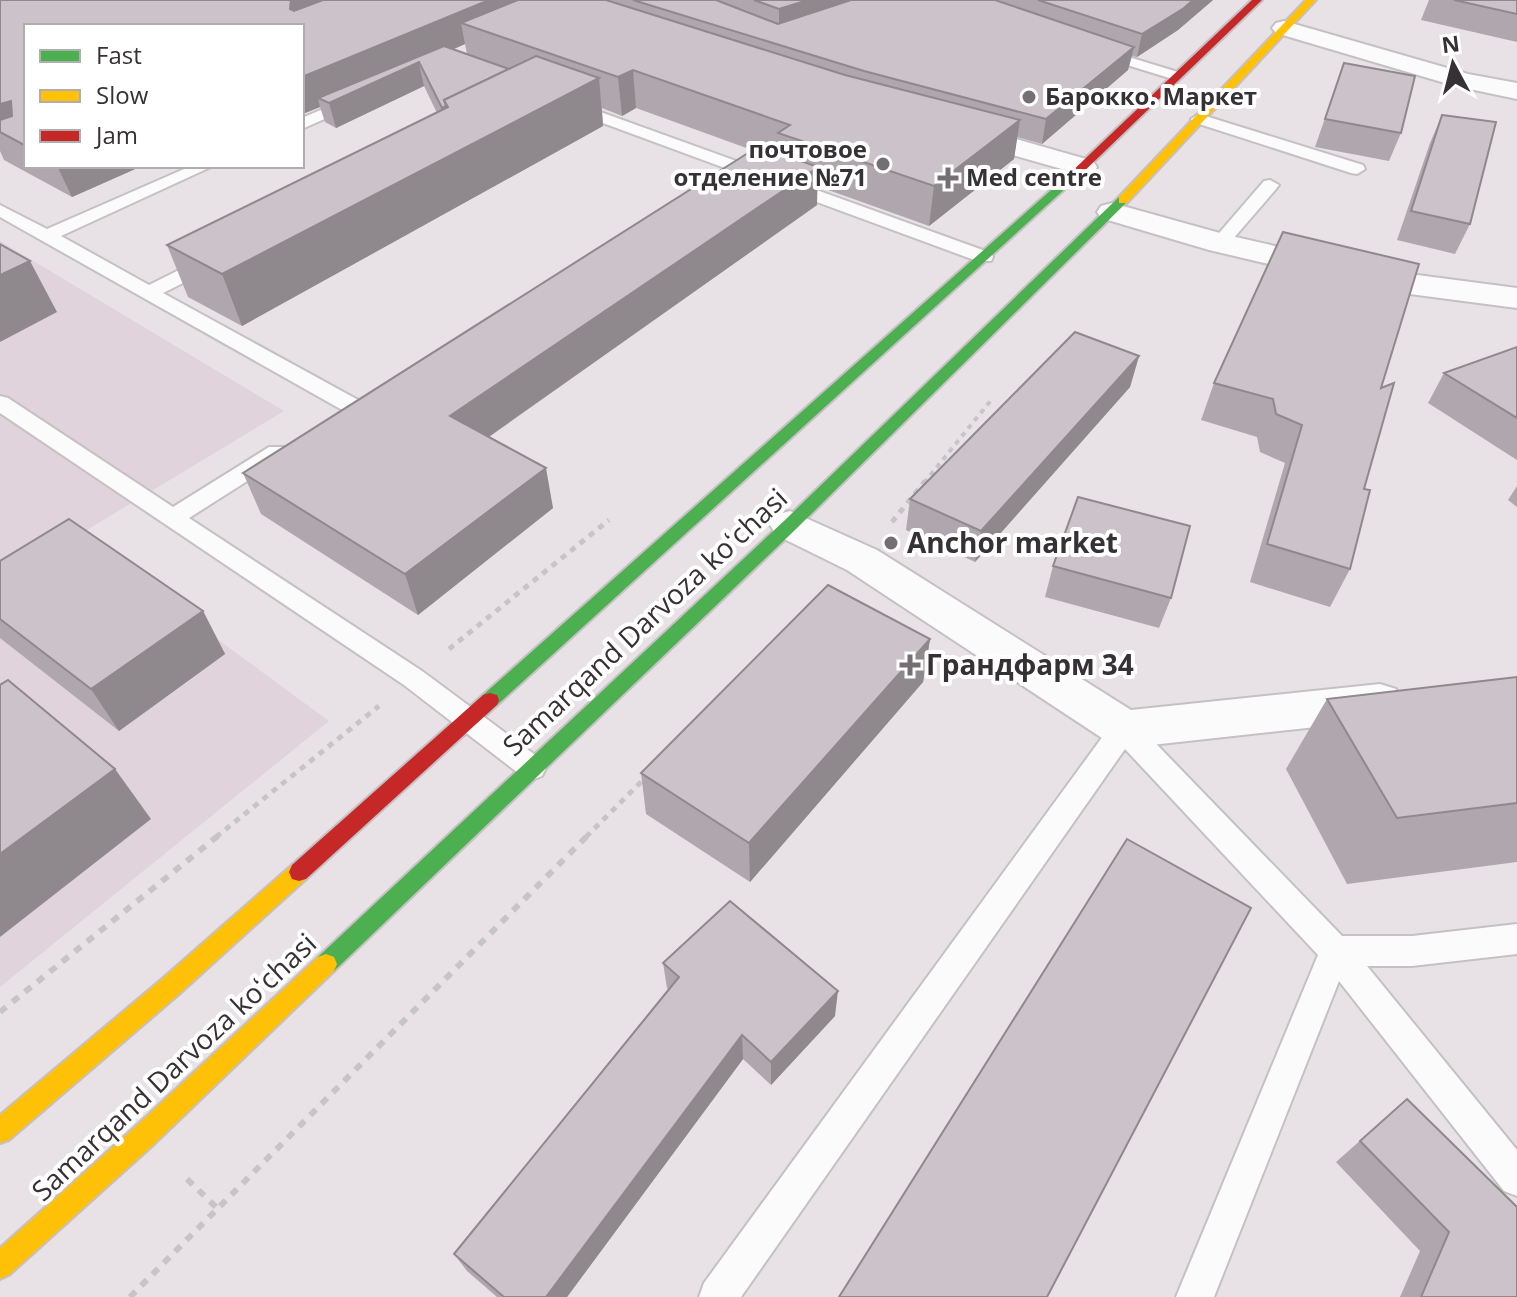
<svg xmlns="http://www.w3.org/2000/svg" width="1517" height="1297" font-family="'Open Sans',sans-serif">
	<rect width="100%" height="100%" fill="#e8e2e6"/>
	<path fill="#e0d3dc" d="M0 241 284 411 77 536 329 721 0 987Z"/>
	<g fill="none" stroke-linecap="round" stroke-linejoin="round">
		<defs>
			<g id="lane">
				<path d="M1096 47 1181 73 1183 76 1176 80 1091 54 1089 51Z"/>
				<path d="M353 96 361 101 358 104 302 129V118Z"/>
				<path d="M570 101 991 253 993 257 991 261H977L565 109V103Z"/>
				<path d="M1199 114 1363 165 1365 169 1357 174 1351 173 1193 122 1191 119Z"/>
				<path d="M191 166H213L61 236 149 285 205 257H219L221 261 219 265 163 293 360 401 363 406 360 411H344L0 217V205L47 229Z"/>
				<path d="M1270 180 1279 185 1276 189 1226 247H1214L1211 243 1214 239 1264 181Z"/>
				<path d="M0 396 8 398 173 507 269 447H285L288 452 285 457 189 518 422 671 542 760 546 768 542 776 532 780 522 776 404 685 0 413Z"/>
				<path d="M1124 718 1134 721 1342 936H1412L1517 924V954L1412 966H1367L1517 1150V1196L1504 1191 1339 981 1214 1297H1176L1318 955 1125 749 741 1297H699L704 1283 1114 721Z"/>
			</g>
			<g id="street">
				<path d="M1284 21 1468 74 1517 83V99L1455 86 1276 33 1272 28 1276 23Z"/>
				<path d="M956 122 1093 161 1097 167 1093 173 1083 175 946 136 942 130 946 124Z"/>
				<path d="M1112 203 1227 235 1379 270 1517 288V308L1379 290 1209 250 1101 218 1097 212 1101 206Z"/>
				<path d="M790 511 877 550 1131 710 1380 684 1396 689 1403 702 1396 715 1380 720 1124 748 1108 742 847 570 776 535 770 525 776 515Z"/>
			</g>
			<g id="fast">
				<path d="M1068 175 1078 177 497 705H483L481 700 483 695Z"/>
				<path d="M1119 197 1129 200 796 529 334 971 326 974 318 971 315 964 318 957 784 521Z"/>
			</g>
			<g id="slow">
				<path d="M1306 0H1316L1127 203H1119V197Z"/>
				<path d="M299 863 306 865 309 872 306 879 178 995 9 1140 0 1143V1115L162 979 292 865Z"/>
				<path d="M326 954 334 957 337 964 334 971 152 1146 9 1275 0 1279V1248L134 1128 318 957Z"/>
			</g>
			<g id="jam">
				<path d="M1252 0H1262L1076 179H1068V175Z"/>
				<path d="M490 693 497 695 499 700 497 705 306 879 299 881 292 879 289 872 292 865 483 695Z"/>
			</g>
		</defs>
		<use href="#lane" stroke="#c5c0c3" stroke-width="4"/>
		<use href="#street" stroke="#c5c0c3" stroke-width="4"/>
		<use href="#fast" stroke="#c5c0c3" stroke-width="4"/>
		<use href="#slow" stroke="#c5c0c3" stroke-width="4"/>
		<use href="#jam" stroke="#c5c0c3" stroke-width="4"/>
		<path stroke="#c7c4c7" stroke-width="4" stroke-dasharray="5 5" stroke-linecap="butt" d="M924 483 992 399"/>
		<g stroke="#c7c4c7" stroke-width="5" stroke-dasharray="6 6" stroke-linecap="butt">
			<path d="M892 522 925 481"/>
			<path d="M449 649 609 520"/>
			<path d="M216 837 379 706"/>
			<path d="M586 837 644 779"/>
		</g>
		<g stroke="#c7c4c7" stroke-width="6" stroke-dasharray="8 8" stroke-linecap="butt">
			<path d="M0 1012 219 835"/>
			<path d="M187 1179 218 1209"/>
			<path d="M130 1297 588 835"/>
		</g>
		<use href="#lane" fill="#fcfbfb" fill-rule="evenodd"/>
		<use href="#street" fill="#fcfbfb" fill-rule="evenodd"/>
		<use href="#fast" fill="#4caf50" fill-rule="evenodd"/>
		<use href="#slow" fill="#ffc107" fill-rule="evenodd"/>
		<use href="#jam" fill="#c62828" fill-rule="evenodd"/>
	</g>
	<g fill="#afa7ad" fill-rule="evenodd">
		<path d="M0 0H1213L1178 30 1137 57 1132 56 1128 70 1042 144 1017 137 1014 159 929 226 817 186V205L489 437 553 508 418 615 261 514 243 473 752 150 636 108 622 116 602 108 603 126 242 326 188 297 167 245 437 113 424 86 336 128 325 122 320 107 305 113 302 112V26H26V166H142L72 197 4 160 0 151ZM465 44 467 54 454 49Z"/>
		<path d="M1429 0H1517V42L1421 20Z"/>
		<path d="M1344 63 1401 133 1389 161 1315 147Z"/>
		<path d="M1442 115 1470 224 1455 254 1397 240 1430 143Z"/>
		<path d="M1517 347V460L1428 403 1444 373Z"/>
		<path d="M1139 356 1130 387 975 562 906 530 910 499Z"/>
		<path d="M1214 383 1381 388 1350 569 1330 607 1250 582 1285 463 1260 452 1257 437 1201 420Z"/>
		<path d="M1517 486V507L1508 500Z"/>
		<path d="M0 561 203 611 225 654 119 731 0 638Z"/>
		<path d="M1053 566 1171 598 1159 628 1045 597Z"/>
		<path d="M930 639 923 682 750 882 646 814 641 773Z"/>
		<path d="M1517 677V862L1347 884 1286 769 1327 699Z"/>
		<path d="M663 963 835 1016 771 1085 743 1059 567 1297H497L467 1271 454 1254 668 989 667 988Z"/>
		<path d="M1407 1099 1517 1297H1400L1420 1251 1336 1162Z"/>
	</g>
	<g fill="#8f888d">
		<path d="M291 0H378L302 29 290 9Z"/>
		<path d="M489 0H521L461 23 465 44 419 64 424 86 336 128 329 103 318 98 320 107 305 113 302 103V77Z"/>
		<path d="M808 0H877L779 32V9Z"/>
		<path d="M1193 0H1213L1178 30 1137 57 1142 34Z"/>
		<path d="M1134 47 1128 70 1042 144 1046 119Z"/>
		<path d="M633 70 636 108 622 116 618 77Z"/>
		<path d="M599 78 603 126 242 326 222 274Z"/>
		<path d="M11 101 26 132H0V104Z"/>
		<path d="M1020 120 1014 159 929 226 934 186Z"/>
		<path d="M57 166H142L72 197Z"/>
		<path d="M818 167 817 205 460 457 450 416Z"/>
		<path d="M30 261 57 312 0 342V275Z"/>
		<path d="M1139 356 1130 387 975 562 981 531Z"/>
		<path d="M546 468 553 508 418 615 405 574Z"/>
		<path d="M203 611 225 654 119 731 91 689Z"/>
		<path d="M930 639 923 682 750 882 749 843Z"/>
		<path d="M115 769 151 819 0 937V854Z"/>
		<path d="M838 991 835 1016 771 1085V1062Z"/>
		<path d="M742 1035 743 1059 567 1297H546Z"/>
	</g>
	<g fill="#ccc2c9" stroke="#8f888d" stroke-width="2">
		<path d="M0 0H291L290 9 294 11 323 0H489L302 77V26H26V146L0 132V120L12 116 11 101 0 104Z"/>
		<path d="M518 0H606L845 75 1020 120 934 186 778 133 790 125 633 70 618 77 461 23Z"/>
		<path d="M633 0H716L778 24 851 0H995L1134 47 1046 119 864 71Z"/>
		<path d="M754 0H808L779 9Z"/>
		<path d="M1038 0H1193L1184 8 1142 34Z"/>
		<path d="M1454 0H1517V14Z"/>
		<path d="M444 46 509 69 444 100 446 106 442 108 419 62 329 103 318 98Z"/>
		<path d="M536 56 599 78 222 274 167 245 448 107 444 100Z"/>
		<path d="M1344 63 1415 76 1401 133 1325 119Z"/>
		<path d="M1442 115 1496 122 1470 224 1411 211Z"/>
		<path d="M759 146 818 167 450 416 546 468 405 574 243 473Z"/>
		<path d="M1283 232 1419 264 1381 388 1394 383 1364 489 1370 490 1350 569 1267 544 1302 425 1276 414 1273 399 1214 383Z"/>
		<path d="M0 244 30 261 0 275Z"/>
		<path d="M1075 332 1139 356 981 531 910 499Z"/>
		<path d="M1517 347V418L1444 373Z"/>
		<path d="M1078 497 1190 526 1171 598 1053 566Z"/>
		<path d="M69 519 203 611 91 689 0 619V561Z"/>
		<path d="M828 585 930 639 749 843 641 773Z"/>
		<path d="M1517 677V803L1397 818 1327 699Z"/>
		<path d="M8 680 115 769 0 854V685Z"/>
		<path d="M1127 839 1251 908 1047 1297H839Z"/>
		<path d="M730 901 838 991 771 1062 742 1035 546 1297H504L454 1254 679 977 663 963Z"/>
		<path d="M1407 1099 1517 1207V1297H1421L1449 1232 1360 1141Z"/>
	</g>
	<g fill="#746f73" stroke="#fff" stroke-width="3">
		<circle cx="1029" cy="97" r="8"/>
		<circle cx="883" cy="164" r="8"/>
		<path d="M944 166h8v8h8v8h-8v8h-8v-8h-8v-8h8z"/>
		<circle cx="891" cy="543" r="8"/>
		<path d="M906 653h8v8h8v8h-8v8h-8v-8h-8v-8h8z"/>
	</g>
	<g text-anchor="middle" stroke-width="8" stroke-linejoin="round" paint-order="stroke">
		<g font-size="24" font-weight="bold" fill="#363135" stroke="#fff" text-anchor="start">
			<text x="1045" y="105">Барокко. Маркет</text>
			<text x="867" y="158" text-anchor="end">почтовое<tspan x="867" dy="28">отделение №71</tspan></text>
			<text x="966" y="186">Med centre</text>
		</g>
		<g font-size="28" font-weight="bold" fill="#363135" stroke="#fff" text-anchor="start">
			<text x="907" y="553">Anchor market</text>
			<text x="926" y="675">Грандфарм 34</text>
		</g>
		<g font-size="28" fill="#363135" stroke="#fff">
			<text transform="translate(645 622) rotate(-43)" y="10">Samarqand Darvoza koʻchasi</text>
			<text transform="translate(174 1067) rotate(-43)" y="10">Samarqand Darvoza koʻchasi</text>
		</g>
	</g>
	<rect x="24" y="24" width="280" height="144" fill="#ffffff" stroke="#afadae" stroke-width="2"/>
	<rect x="40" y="50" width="40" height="12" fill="#4caf50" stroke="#afadae" stroke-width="2"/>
	<text x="96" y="64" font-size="24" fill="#363135">Fast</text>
	<rect x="40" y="90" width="40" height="12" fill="#ffc107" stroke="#afadae" stroke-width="2"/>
	<text x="96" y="104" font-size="24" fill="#363135">Slow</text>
	<rect x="40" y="130" width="40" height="12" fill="#c62828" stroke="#afadae" stroke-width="2"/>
	<text x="96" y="144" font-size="24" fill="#363135">Jam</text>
	<g transform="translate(1453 64) rotate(353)" stroke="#ffffff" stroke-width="6" paint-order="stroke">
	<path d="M0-6L14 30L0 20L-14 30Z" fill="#363135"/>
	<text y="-12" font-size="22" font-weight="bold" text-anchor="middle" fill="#363135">N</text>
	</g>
</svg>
